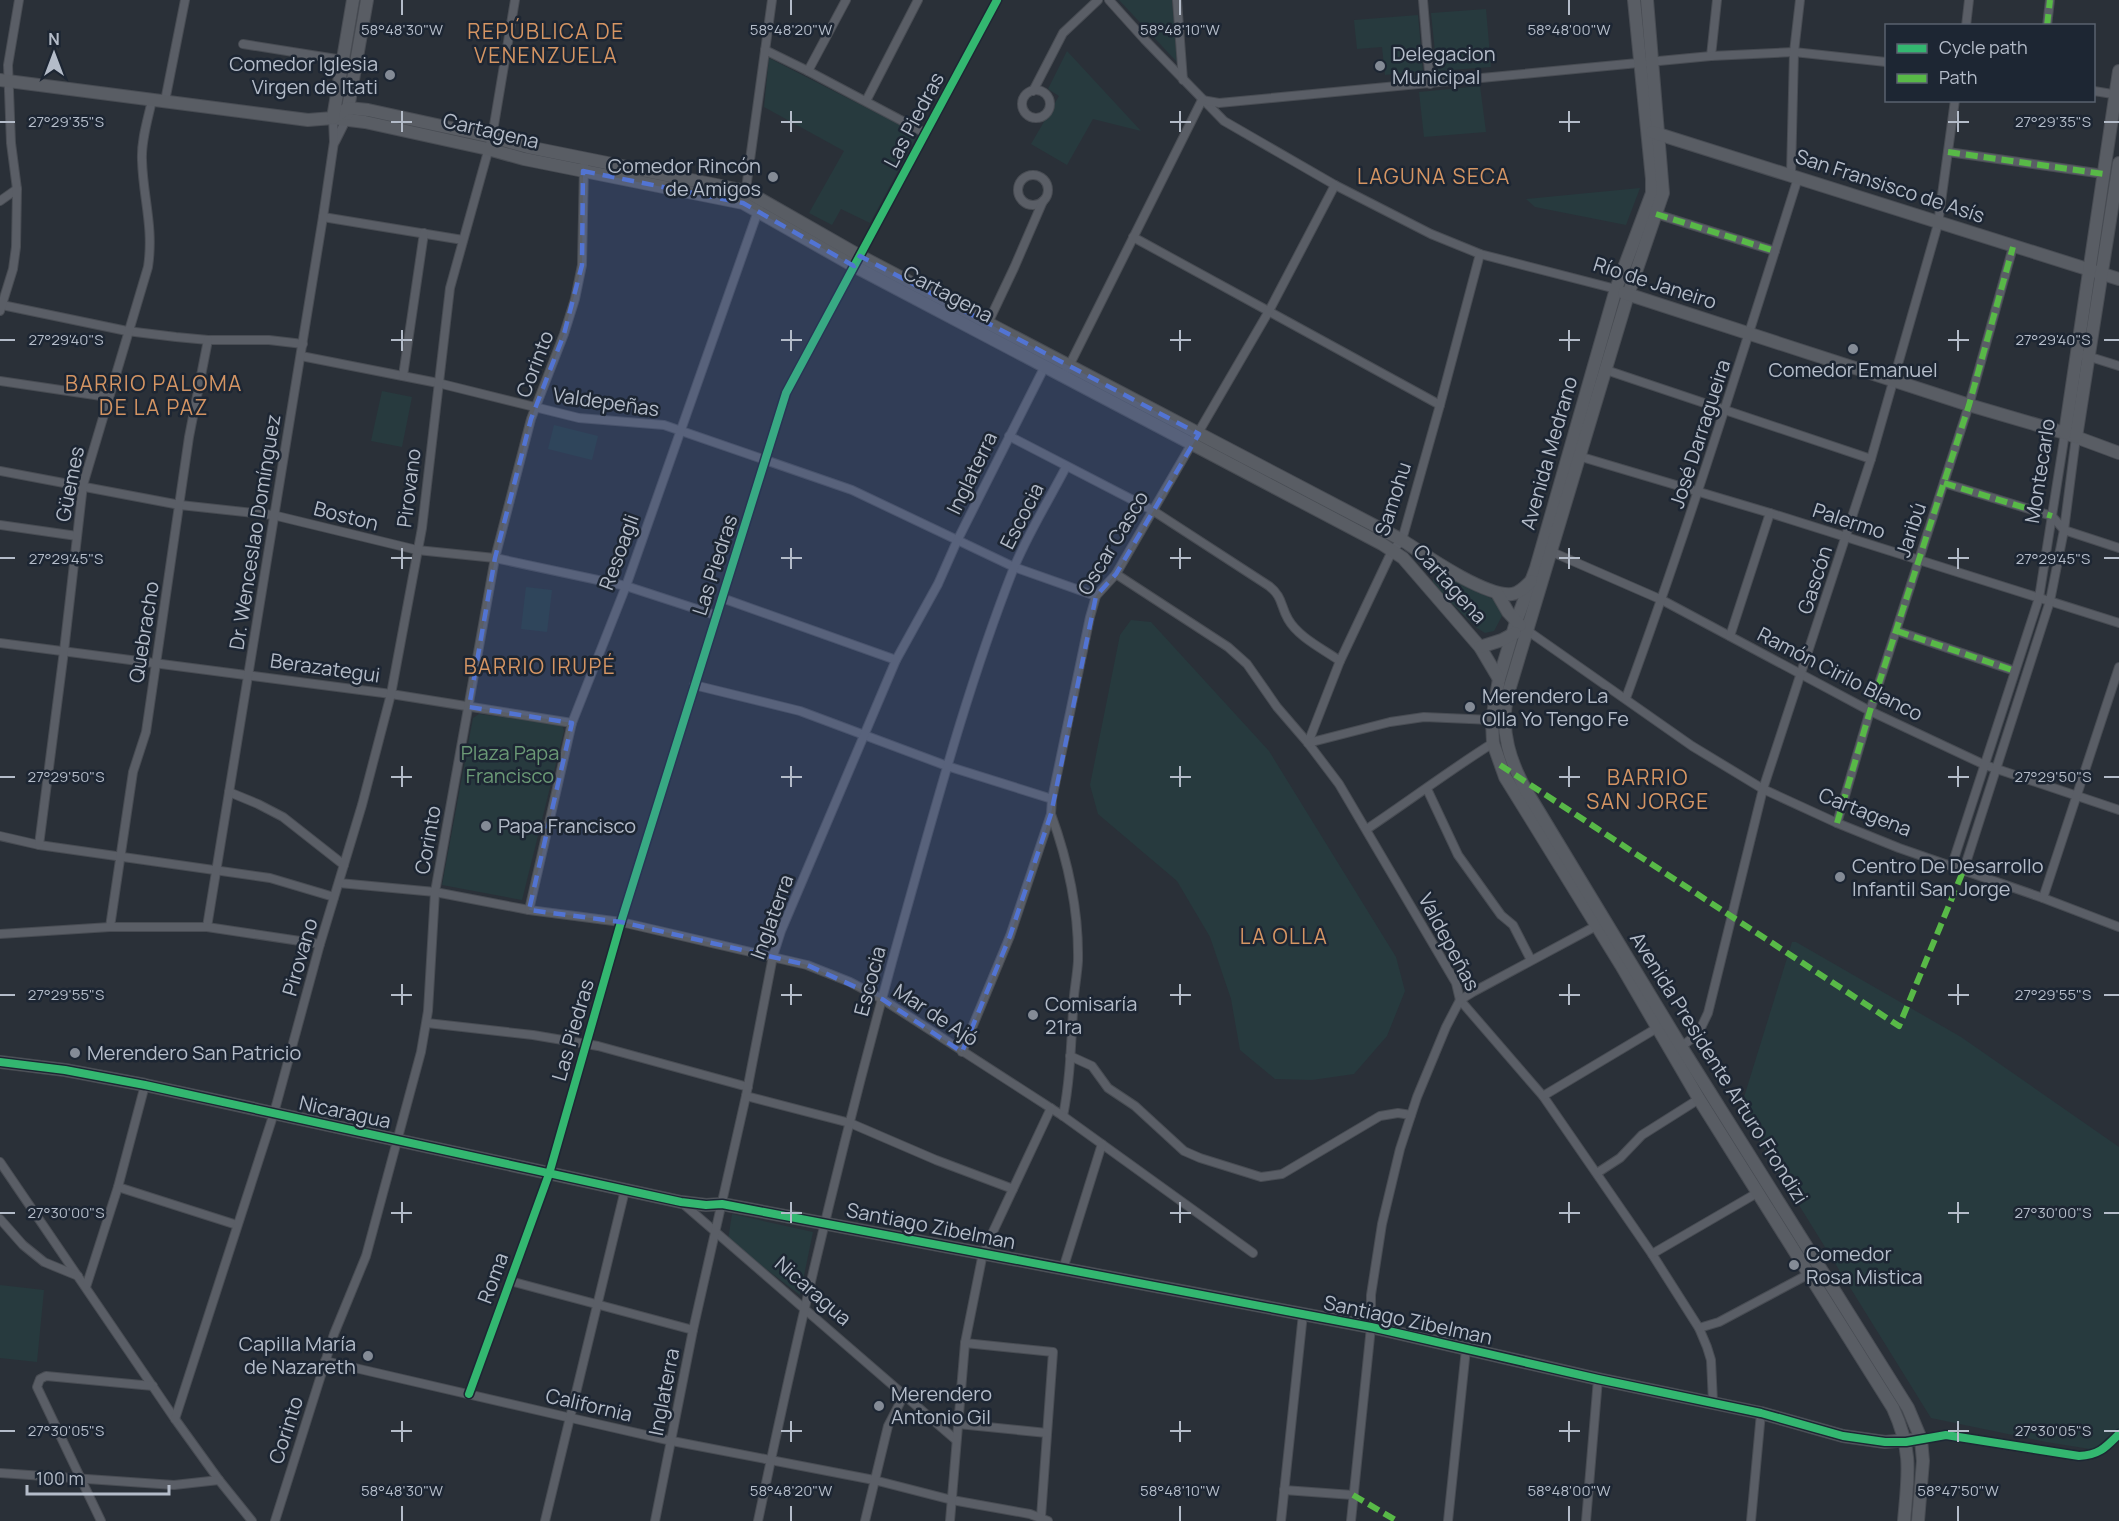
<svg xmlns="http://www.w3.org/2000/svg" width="2119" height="1521" font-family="Manrope,sans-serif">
	<rect width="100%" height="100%" fill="#2a3038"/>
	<g fill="#273a3e">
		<path d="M1119 0H1172L1177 62Z"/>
		<path d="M1486 9 1491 67 1437 71 1431 13Z"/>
		<path d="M1418 15 1423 71 1385 75 1382 47 1357 49 1354 20Z"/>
		<path d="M1067 51 1141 131 1093 119 1067 165 1031 144 1059 96 1048 89Z"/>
		<path d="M769 58 918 134 870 223 841 209 832 225 809 213 844 151 764 107Z"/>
		<path d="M1480 86 1486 132 1424 137 1419 92Z"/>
		<path d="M1640 188 1626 225 1535 207 1526 199Z"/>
		<path d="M382 391 412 397 402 447 371 441Z"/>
		<path d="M554 425 598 436 592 460 548 449Z"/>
		<path d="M1441 574 1495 600 1500 609 1502 616 1494 631 1485 633 1477 628 1432 584 1433 580Z"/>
		<path d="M526 587 552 590 547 632 521 629Z"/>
		<path d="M1131 620 1151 622 1269 751 1396 957 1405 991 1387 1036 1354 1074 1312 1080 1275 1079 1240 1050 1231 999 1210 937 1177 881 1098 814 1090 785 1120 635Z"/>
		<path d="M479 714 562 725 564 731 522 900 442 885 473 718Z"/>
		<path d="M1792 942H1796L1961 1037 2119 1147V1431L2096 1450 2046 1442 1931 1418 1740 1110Z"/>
		<path d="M732 1214 813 1232 800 1295 728 1240Z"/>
		<path d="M0 1285 44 1290 37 1362 0 1358Z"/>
	</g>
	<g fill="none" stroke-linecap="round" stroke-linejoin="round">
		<defs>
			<g id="street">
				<path d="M1109 0 1145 40 1224 121 1335 185 1431 234 1480 254 1616 289"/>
				<path d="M1177 0 1183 80"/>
				<path d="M1423 0 1430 84"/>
				<path d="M1966 26 1969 0"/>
				<path d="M2047 26 2050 0"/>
				<path d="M243 44 343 60"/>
				<path d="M765 50 808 71 925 133"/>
				<path d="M1711 56 1717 0"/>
				<path d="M808 71 846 0"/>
				<circle cx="1036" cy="104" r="14"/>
				<path d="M1033 91 1063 33 1098 0"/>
				<path d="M2094 91 2119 95"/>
				<path d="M1202 100 1219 103 1711 56 1794 52 1886 62"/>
				<path d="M165 101 185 0"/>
				<path d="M866 101 918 0"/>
				<path d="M335 142 346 120"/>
				<path d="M1948 152 2104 174"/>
				<path d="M1791 174 1794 52 1800 0"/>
				<circle cx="1033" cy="190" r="15"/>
				<path d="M745 196 772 0"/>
				<path d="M0 201 17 189"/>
				<path d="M1656 214 1775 251"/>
				<path d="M323 217 463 240"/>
				<path d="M1133 237 1440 405"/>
				<path d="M2 305 127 331 176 337 208 340H269L303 344"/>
				<path d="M0 311 13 269 16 247 17 189 11 143 8 65 19 0"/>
				<path d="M987 325 1014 268 1043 201"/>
				<path d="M2084 355 2119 366"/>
				<path d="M301 356 438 383 579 418 664 425 852 490 1014 567 1096 596"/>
				<path d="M1606 370 1871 459"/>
				<path d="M403 376 424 233"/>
				<path d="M1064 376 1202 100"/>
				<path d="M0 381 108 397"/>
				<path d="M1009 436 1152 510 1269 586C1283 597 1280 605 1288 619 1298 637 1323 649 1340 661"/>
				<path d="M1575 455 1770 513 2119 623"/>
				<path d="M0 471 180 505 273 515 417 550 495 558 626 586 715 615"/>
				<path d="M1944 483 2052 516 2064 530 2119 548"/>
				<path d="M0 525 77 536"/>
				<path d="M1552 552 1662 600 1870 711 1985 765 2119 810"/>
				<path d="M1116 574 1228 647 1247 664 1277 707 1308 743 1339 784 1456 983 1460 1000 1543 1096 1652 1254 1699 1328 1707 1347 1711 1360 1713 1402"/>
				<path d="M722 598 896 660"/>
				<path d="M1528 631 1692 746 1763 789 1837 823 1899 848 2043 898 2119 927"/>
				<path d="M1897 631 2015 671"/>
				<path d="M1730 636 1770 513"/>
				<path d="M0 643 391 694 572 723"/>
				<path d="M694 685 800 711 947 766 1052 799"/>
				<path d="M1626 698C1689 526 1743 352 1798 178"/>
				<path d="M1308 743 1340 661 1392 551 1402 540 1440 405 1480 254"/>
				<path d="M1308 743 1390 722 1424 717 1492 720"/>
				<path d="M1427 789 1458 855 1501 915 1513 925 1531 960"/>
				<path d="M229 792 258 804 283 817 344 865"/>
				<path d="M1051 814C1068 861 1079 910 1078 961 1077 978 1073 995 1073 1011 1071 1046 1070 1081 1063 1116"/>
				<path d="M1837 823 1870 711 1969 405 2013 247"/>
				<path d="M1367 829C1409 801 1450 770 1493 743"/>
				<path d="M0 836 39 845 270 878 334 897"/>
				<path d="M39 845 64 651 83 485 148 267C154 227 143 198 142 160 141 140 148 119 152 100"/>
				<path d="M1952 865 2039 598 2065 433"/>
				<path d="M1964 869 2050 601 2064 530 2076 437"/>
				<path d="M339 883 435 892 529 910 621 922 807 965 850 982 882 999 1063 1116 1253 1253"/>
				<path d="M2043 898 2119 667"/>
				<path d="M529 910 572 723 626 586 758 211"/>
				<path d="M110 927 133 772 146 732 189 437 208 340"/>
				<path d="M207 927 323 217 334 142 333 118"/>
				<path d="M0 934 110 927H207L320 944"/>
				<path d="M427 1023 533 1035 598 1046 748 1087"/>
				<path d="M1678 1049 1698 1034 1708 1013 1763 789 1871 459 1938 224 1955 100"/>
				<path d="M962 1052 1010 936 1051 814 1052 799 1090 617 1096 596 1116 574 1269 311 1335 185"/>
				<path d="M1070 1056 1092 1066 1108 1088 1135 1106 1184 1151 1200 1158 1261 1177 1282 1174 1380 1116 1398 1113 1411 1115"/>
				<path d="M746 1096 850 1123 936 1160 1013 1189"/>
				<path d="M1543 1096 1657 1028"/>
				<path d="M0 1162 175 1419 219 1480 252 1521"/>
				<path d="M1597 1173 1620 1158 1642 1135 1699 1099"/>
				<path d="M118 1187 237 1225"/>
				<path d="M681 1202 956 1440"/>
				<path d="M0 1219 23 1245 44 1262 78 1276"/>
				<path d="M1652 1254 1757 1193"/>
				<path d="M1063 1269 1102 1144"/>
				<path d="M510 1281 693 1330"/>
				<path d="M86 1287 118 1187 145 1085"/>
				<path d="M1699 1328 1719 1322 1809 1274"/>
				<path d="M965 1343 1053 1352 1041 1517"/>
				<path d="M325 1361 571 1418 672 1441 874 1480 952 1500 1030 1514 1048 1521"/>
				<path d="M469 1394 549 1174 621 922 786 393 997 0"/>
				<path d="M175 1419 274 1113 320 944 362 805 391 694 422 528 450 288 492 137 515 0"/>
				<path d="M958 1424 1047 1433"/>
				<path d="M1921 1439 1946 1435 2079 1456C2099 1455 2105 1448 2119 1434"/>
				<path d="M0 1473 174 1485 219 1480"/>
				<path d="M1284 1490 1353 1495"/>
				<path d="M101 1521 37 1387 40 1379 46 1376 153 1386"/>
				<path d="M275 1521 334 1334 366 1256 421 1052 428 1011 435 892 495 558 531 419 564 334 575 299 582 265 584 166"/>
				<path d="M545 1521 625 1190"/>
				<path d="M655 1521 693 1330 746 1096 773 956 781 931 896 660 938 584 957 541 1045 366"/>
				<path d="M758 1521C801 1315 850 1110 907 908 939 794 970 680 1013 570 1027 535 1049 500 1066 467"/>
				<path d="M865 1521 888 1426 904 1395"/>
				<path d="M950 1521 965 1343 983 1253 1051 1108"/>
				<path d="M1281 1521 1303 1314"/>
				<path d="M1351 1521 1371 1327V1295L1382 1224 1400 1149 1417 1097 1446 1027 1460 1000 1473 992 1596 926"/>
				<path d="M1448 1521 1466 1349"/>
				<path d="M1586 1521 1598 1379"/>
				<path d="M1751 1521 1761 1413"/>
			</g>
			<g id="secondary">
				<path d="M1634 0 1652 179V193L1616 289 1536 568 1516 622 1499 679 1492 720 1493 743 1505 777 1621 965 1699 1099 1893 1408C1913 1452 1908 1475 1904 1521"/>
				<path d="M1647 0 1663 193 1628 295 1507 697C1500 731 1510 762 1527 792L1682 1048 1908 1408 1921 1439 1923 1461 1918 1521"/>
				<path d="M0 80 308 120 333 118 365 122 488 149 524 159 743 203 854 266 1382 544 1403 558 1480 647 1499 679"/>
				<path d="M347 114 367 0"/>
				<path d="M333 118 348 108 368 110 492 137 528 147 746 191 860 256 1402 540C1425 555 1485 597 1512 594 1520 593 1526 586 1531 581"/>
				<path d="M333 118 353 0"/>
				<path d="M1652 132 2119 279"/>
				<path d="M1624 293 1969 405 2065 433 2119 453"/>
				<path d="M2065 433 2119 71"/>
				<path d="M2076 437 2119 163"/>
				<path d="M1497 593 1508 612 1520 625"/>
				<path d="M1480 647 1502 640 1515 633"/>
				<path d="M0 1062 65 1070 145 1085 681 1202 706 1205 722 1204 1371 1327 1598 1379 1761 1413 1843 1436 1885 1442 1921 1439"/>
			</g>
		</defs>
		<use href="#street" stroke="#484c53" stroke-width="10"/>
		<use href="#secondary" stroke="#484c53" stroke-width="14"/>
		<use href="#street" stroke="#5a5e66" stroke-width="8"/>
		<use href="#secondary" stroke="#595d64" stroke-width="12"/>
		<g stroke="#58b947" stroke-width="6" stroke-dasharray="12 6" stroke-linecap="butt">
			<path d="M2047 26 2050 0"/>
			<path d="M1948 152 2104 174"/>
			<path d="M1656 214 1775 251"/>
			<path d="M1944 483 2052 516"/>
			<path d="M1897 631 2015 671"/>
			<path d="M1500 765 1899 1026 1964 869"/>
			<path d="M1837 823 1870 711 1969 405 2013 247"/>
			<path d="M1353 1495 1397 1521"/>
		</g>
		<defs>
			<g id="cycleway">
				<path d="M0 1062 65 1070 145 1085 681 1202 706 1205 722 1204 1371 1327 1598 1379 1761 1413 1843 1436 1885 1442H1906L1946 1435 2079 1456C2099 1455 2105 1448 2119 1434"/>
				<path d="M469 1394 549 1174 621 922 786 393 997 0"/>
			</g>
		</defs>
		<use href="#cycleway" stroke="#1d2633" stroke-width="11"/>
		<use href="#cycleway" stroke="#33b770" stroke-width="8"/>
	</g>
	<path fill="#5274d3" fill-opacity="0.2" stroke="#5274d3" stroke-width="4.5" stroke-dasharray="12 8" stroke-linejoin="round" d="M583 171 743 203 854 266 860 256 1199 434 1116 574 1096 596 1051 814 1010 936 962 1052 882 999 807 965 621 922 529 910 572 723 469 707 495 558 531 419 564 334 582 265Z"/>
	<path fill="none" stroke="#b4bcc9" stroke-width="2" d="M402 0V15M791 0V15M1180 0V15M1569 0V15M402 111V132M791 111V132M1180 111V132M1569 111V132M1958 111V132M0 122H15M391 122H412M781 122H802M1170 122H1191M1559 122H1580M1948 122H1969M2104 122H2119M402 330V351M791 330V351M1180 330V351M1569 330V351M1958 330V351M0 340H15M391 340H412M781 340H802M1170 340H1191M1559 340H1580M1948 340H1969M2104 340H2119M402 548V569M791 548V569M1180 548V569M1569 548V569M1958 548V569M0 558H15M391 558H412M781 558H802M1170 558H1191M1559 558H1580M1948 558H1969M2104 558H2119M402 766V787M791 766V787M1180 766V787M1569 766V787M1958 766V787M0 777H15M391 777H412M781 777H802M1170 777H1191M1559 777H1580M1948 777H1969M2104 777H2119M402 984V1005M791 984V1005M1180 984V1005M1569 984V1005M1958 984V1005M0 995H15M391 995H412M781 995H802M1170 995H1191M1559 995H1580M1948 995H1969M2104 995H2119M402 1202V1223M791 1202V1223M1180 1202V1223M1569 1202V1223M1958 1202V1223M0 1213H15M391 1213H412M781 1213H802M1170 1213H1191M1559 1213H1580M1948 1213H1969M2104 1213H2119M402 1421V1442M791 1421V1442M1180 1421V1442M1569 1421V1442M1958 1421V1442M0 1431H15M391 1431H412M781 1431H802M1170 1431H1191M1559 1431H1580M1948 1431H1969M2104 1431H2119M402 1506V1521M791 1506V1521M1180 1506V1521M1569 1506V1521M1958 1506V1521"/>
	<g fill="#848b96" stroke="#1d2633" stroke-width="2">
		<circle cx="1380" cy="66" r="6"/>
		<circle cx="390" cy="75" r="6"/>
		<circle cx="773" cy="177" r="6"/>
		<circle cx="1853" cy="349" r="6"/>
		<circle cx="1470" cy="707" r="6"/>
		<circle cx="486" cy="826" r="6"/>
		<circle cx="1840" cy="877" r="6"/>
		<circle cx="1033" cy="1015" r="6"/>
		<circle cx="75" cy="1053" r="6"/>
		<circle cx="1794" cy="1265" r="6"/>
		<circle cx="368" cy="1356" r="6"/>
		<circle cx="879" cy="1406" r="6"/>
	</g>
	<g text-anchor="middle" stroke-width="5" stroke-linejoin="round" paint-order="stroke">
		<g font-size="20" fill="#b4bcc9" stroke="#1d2633" text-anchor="start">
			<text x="1392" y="61">Delegacion<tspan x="1392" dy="23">Municipal</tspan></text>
			<text x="378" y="71" text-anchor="end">Comedor Iglesia<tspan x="378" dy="23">Virgen de Itati</tspan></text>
			<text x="761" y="173" text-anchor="end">Comedor Rincón<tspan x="761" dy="23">de Amigos</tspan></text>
			<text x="1853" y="377" text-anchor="middle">Comedor Emanuel</text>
			<text x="1482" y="703">Merendero La<tspan x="1482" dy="23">Olla Yo Tengo Fe</tspan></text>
			<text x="498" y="833">Papa Francisco</text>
			<text x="1852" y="873">Centro De Desarrollo<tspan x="1852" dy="23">Infantil San Jorge</tspan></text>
			<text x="1045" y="1011">Comisaría<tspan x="1045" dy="23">21ra</tspan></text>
			<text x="87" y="1060">Merendero San Patricio</text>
			<text x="1806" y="1261">Comedor<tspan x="1806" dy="23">Rosa Mistica</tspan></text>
			<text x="356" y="1351" text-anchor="end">Capilla María<tspan x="356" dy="23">de Nazareth</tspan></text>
			<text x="891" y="1401">Merendero<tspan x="891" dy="23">Antonio Gil</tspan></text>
		</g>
		<g font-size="20" fill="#b4bcc9" stroke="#1d2633">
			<text transform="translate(914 120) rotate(-62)" y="7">Las Piedras</text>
			<text transform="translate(491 131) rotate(13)" y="7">Cartagena</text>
			<text transform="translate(1890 186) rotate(18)" y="7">San Fransisco de Asís</text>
			<text transform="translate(1655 283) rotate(18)" y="7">Río de Janeiro</text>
			<text transform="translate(948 294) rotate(28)" y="7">Cartagena</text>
			<text transform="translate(535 364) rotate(-69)" y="7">Corinto</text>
			<text transform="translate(606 402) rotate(8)" y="7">Valdepeñas</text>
			<text transform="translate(1700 434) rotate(-72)" y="7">José Darragueira</text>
			<text transform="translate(1549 453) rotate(-74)" y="7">Avenida Medrano</text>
			<text transform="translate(2040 471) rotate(-81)" y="7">Montecarlo</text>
			<text transform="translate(972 473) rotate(-64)" y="7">Inglaterra</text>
			<text transform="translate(70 484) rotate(-79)" y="7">Güemes</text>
			<text transform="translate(409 488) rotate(-83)" y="7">Pirovano</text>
			<text transform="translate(1393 499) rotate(-72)" y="7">Samohu</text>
			<text transform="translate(346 516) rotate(14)" y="7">Boston</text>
			<text transform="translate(1022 516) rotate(-63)" y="7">Escocia</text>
			<text transform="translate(1849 521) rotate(18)" y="7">Palermo</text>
			<text transform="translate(1911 530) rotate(-72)" y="7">Jaribú</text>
			<text transform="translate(255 532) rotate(-81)" y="7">Dr. Wenceslao Domínguez</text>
			<text transform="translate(1113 543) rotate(-59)" y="7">Oscar Casco</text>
			<text transform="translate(619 552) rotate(-70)" y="7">Resoagli</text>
			<text transform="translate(715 565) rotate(-72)" y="7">Las Piedras</text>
			<text transform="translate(1815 580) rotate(-72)" y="7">Gascón</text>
			<text transform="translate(1450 584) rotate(48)" y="7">Cartagena</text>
			<text transform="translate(144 632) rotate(-81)" y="7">Quebracho</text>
			<text transform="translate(325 668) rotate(8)" y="7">Berazategui</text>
			<text transform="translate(1840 674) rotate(27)" y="7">Ramón Cirilo Blanco</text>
			<text transform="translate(1865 812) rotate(22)" y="7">Cartagena</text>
			<text transform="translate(428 840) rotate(-80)" y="7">Corinto</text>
			<text transform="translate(772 917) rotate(-70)" y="7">Inglaterra</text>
			<text transform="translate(1449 942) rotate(62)" y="7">Valdepeñas</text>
			<text transform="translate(300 957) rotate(-74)" y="7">Pirovano</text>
			<text transform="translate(870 981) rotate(-75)" y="7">Escocia</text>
			<text transform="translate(936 1015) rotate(33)" y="7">Mar de Ajó</text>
			<text transform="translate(573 1030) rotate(-74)" y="7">Las Piedras</text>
			<text transform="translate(1719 1068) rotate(58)" y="7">Avenida Presidente Arturo Frondizi</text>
			<text transform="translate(345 1112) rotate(12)" y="7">Nicaragua</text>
			<text transform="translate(931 1226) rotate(11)" y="7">Santiago Zibelman</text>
			<text transform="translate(493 1278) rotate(-70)" y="7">Roma</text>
			<text transform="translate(813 1291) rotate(41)" y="7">Nicaragua</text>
			<text transform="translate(1408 1320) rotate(12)" y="7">Santiago Zibelman</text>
			<text transform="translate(664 1392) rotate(-79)" y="7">Inglaterra</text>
			<text transform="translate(589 1405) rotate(13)" y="7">California</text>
			<text transform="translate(286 1430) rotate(-72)" y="7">Corinto</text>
		</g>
		<g font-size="20" fill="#6b9a76" stroke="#1d2633">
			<text x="510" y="760">Plaza Papa<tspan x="510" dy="23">Francisco</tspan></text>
		</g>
		<g font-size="21" letter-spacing="1.5" fill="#d59563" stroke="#1d2633">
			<text x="546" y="39">REPÚBLICA DE<tspan x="546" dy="24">VENENZUELA</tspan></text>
			<text x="1434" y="184">LAGUNA SECA</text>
			<text x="154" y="391">BARRIO PALOMA<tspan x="154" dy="24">DE LA PAZ</tspan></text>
			<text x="540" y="674">BARRIO IRUPÉ</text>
			<text x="1648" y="785">BARRIO<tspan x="1648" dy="24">SAN JORGE</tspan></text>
			<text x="1284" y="944">LA OLLA</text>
		</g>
	</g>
	<g font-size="15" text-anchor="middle" fill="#b4bcc9" stroke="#1d2633" stroke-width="5" stroke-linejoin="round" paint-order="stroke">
		<text x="402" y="35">58°48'30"W</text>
		<text x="791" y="35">58°48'20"W</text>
		<text x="1180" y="35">58°48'10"W</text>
		<text x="1569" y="35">58°48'00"W</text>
		<text x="66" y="127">27°29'35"S</text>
		<text x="2053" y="127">27°29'35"S</text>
		<text x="66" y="345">27°29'40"S</text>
		<text x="2053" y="345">27°29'40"S</text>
		<text x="66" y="564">27°29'45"S</text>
		<text x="2053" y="564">27°29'45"S</text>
		<text x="66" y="782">27°29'50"S</text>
		<text x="2053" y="782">27°29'50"S</text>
		<text x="66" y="1000">27°29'55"S</text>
		<text x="2053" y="1000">27°29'55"S</text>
		<text x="66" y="1218">27°30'00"S</text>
		<text x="2053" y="1218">27°30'00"S</text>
		<text x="66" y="1436">27°30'05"S</text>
		<text x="2053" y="1436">27°30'05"S</text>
		<text x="402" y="1496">58°48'30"W</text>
		<text x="791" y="1496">58°48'20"W</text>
		<text x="1180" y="1496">58°48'10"W</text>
		<text x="1569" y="1496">58°48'00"W</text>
		<text x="1958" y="1496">58°47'50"W</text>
	</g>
	<rect x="1885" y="24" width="210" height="78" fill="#1d2633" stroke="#59626f" stroke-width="1.5"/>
	<rect x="1897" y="44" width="30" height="9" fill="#33b770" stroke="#59626f" stroke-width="1.5"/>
	<text x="1939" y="54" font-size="18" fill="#b4bcc9">Cycle path</text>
	<rect x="1897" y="74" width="30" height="9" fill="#58b947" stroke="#59626f" stroke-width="1.5"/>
	<text x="1939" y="84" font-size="18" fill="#b4bcc9">Path</text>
	<g transform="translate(54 54)" stroke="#1d2633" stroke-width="4.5" paint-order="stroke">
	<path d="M0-4.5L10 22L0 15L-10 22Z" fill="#b4bcc9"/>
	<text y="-9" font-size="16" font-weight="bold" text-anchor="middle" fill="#b4bcc9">N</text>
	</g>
	<path d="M27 1485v9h142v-9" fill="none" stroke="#b4bcc9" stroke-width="3"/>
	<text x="36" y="1485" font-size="18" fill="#b4bcc9" stroke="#1d2633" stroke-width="4.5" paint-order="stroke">100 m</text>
</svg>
